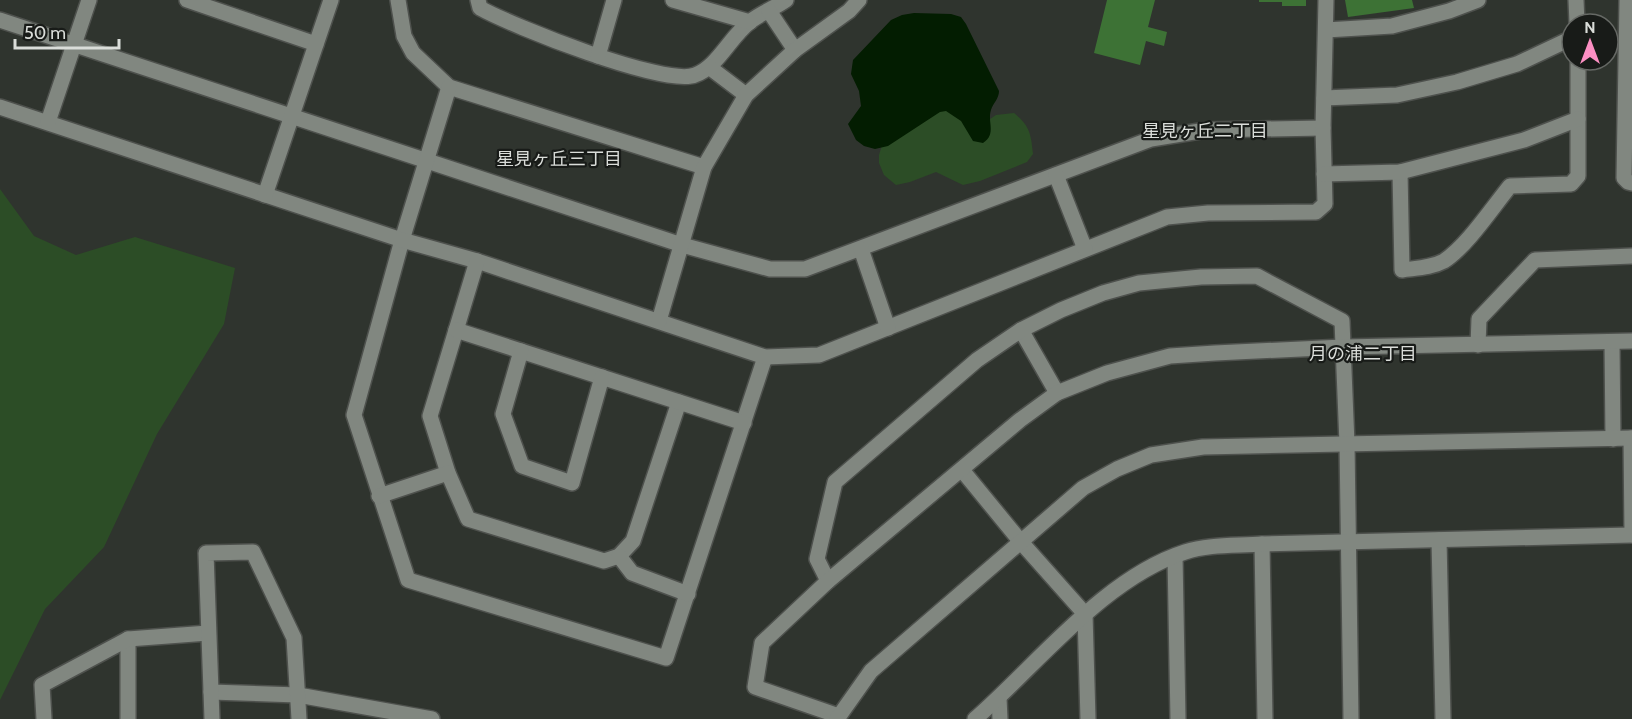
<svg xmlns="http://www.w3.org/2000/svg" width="1632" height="719" font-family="Cabin,'Noto Sans JP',sans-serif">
	<rect width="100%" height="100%" fill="#2f342e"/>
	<g fill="#2c4d26">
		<path d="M952 109 977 128 996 115 1014 113C1030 126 1031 134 1033 154L1027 162 980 181 963 185 936 172 910 182 896 185 884 175 879 163V155L883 142 925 114Z"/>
		<path d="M0 189 34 236 76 255 135 237 235 268 224 324 157 434 104 547 45 609 0 700Z"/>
	</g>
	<path fill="#031d01" d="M914 13 951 14 961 17 966 24 999 91C999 99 993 103 991 110 987 122 997 134 983 143L973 141 961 121 946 111 940 112 888 146 875 149 864 146 856 140 848 124 861 106 859 91 851 74 853 60 891 20 902 15Z"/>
	<g fill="#3d7235">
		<path d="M1107 0H1155L1148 27 1167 32 1164 46 1146 41 1140 65 1094 53Z"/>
		<path d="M1259 0H1306V6H1282V2H1259Z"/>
		<path d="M1345 0H1412L1414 8 1348 17Z"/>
	</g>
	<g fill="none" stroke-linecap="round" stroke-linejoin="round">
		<defs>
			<g id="minor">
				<path d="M187 0 316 44"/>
				<path d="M398 0 404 36 413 53 449 87 704 167"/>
				<path d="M478 0 480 8C512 26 665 87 695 75 718 67 731 35 751 21 761 13 775 8 786 0"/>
				<path d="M673 0 750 22"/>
				<path d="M1576 0 1577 24"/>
				<path d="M1627 0 1624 178 1628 182 1632 183"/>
				<path d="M769 11 795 50"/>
				<path d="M0 20 682 245 770 269H805L1151 139 1206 130 1323 128"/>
				<path d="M1326 30 1392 26 1449 11 1478 0"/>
				<path d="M598 56 614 0"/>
				<path d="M709 67 746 95"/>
				<path d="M449 87 402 240 354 415 408 580 666 658 765 357"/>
				<path d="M1324 98 1397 95 1457 82 1517 64 1572 38"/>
				<path d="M0 107 402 240 477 261 765 357 819 355 1167 217 1208 213 1316 212 1325 204 1323 128 1326 0"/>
				<path d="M48 122 89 0"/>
				<path d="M1400 172 1402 270C1416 268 1431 268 1444 261 1467 246 1492 208 1510 186L1571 184 1578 176V60"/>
				<path d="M1324 174 1400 172 1524 140 1578 119"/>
				<path d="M1056 175 1085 249"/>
				<path d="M265 195 331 0"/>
				<path d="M861 249 888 328"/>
				<path d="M477 261 430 416 448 473 468 519 604 561 619 556 633 541 679 402"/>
				<path d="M659 321 704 167 746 95 795 50 849 11 859 0"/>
				<path d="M456 330 744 423"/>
				<path d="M1021 330 1057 393"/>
				<path d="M1612 343 1613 439"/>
				<path d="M1478 345 1479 319 1535 260 1632 256"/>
				<path d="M521 351 503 414 522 466 572 483 602 377"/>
				<path d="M1631 438 1632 535"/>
				<path d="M962 470 1021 542 1085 614 1088 719"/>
				<path d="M379 496 448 473"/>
				<path d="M1439 540 1443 719"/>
				<path d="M1262 544 1265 719"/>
				<path d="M619 556 632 573 688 594"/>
				<path d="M1175 556 1178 719"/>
				<path d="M828 581 817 559 835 482 977 360 1021 330 1061 310 1103 293 1139 283 1201 277 1257 276 1342 321 1347 444 1351 719"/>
				<path d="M128 639V719"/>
				<path d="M211 692 298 695 432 719"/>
				<path d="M999 698 1000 719"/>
				<path d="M839 716 755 687 762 643 828 581 1020 420 1057 393 1107 373 1170 356 1215 353 1343 347 1632 341"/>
				<path d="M44 719 42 685 128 639 208 633"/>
				<path d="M212 719 206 553 253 552 294 638 299 719"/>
				<path d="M837 719 871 671 1083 488 1117 469 1151 455 1203 447 1632 438"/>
				<path d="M975 719C1038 664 1104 578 1185 552 1209 544 1237 546 1262 544L1632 535"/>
			</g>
		</defs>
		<use href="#minor" stroke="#4e514d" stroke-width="18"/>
		<use href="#minor" stroke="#818780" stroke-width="15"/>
	</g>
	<g text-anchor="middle" stroke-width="4.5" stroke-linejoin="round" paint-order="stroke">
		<g font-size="18" fill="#daddd9" stroke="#181b18">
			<text x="1205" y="137">星見ヶ丘二丁目</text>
			<text x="559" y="165">星見ヶ丘三丁目</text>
			<text x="1363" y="360">月の浦二丁目</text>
		</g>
	</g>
	<g transform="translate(1590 42)"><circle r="28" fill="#181b18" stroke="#666965" stroke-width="1.5"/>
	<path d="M0-4.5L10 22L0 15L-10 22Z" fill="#fc8fc3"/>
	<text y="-9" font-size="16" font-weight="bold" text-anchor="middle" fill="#daddd9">N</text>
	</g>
	<path d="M15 39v9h104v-9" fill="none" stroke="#daddd9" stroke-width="3"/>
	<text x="24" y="39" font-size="18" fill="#daddd9" stroke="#181b18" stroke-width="4.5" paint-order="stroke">50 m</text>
</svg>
